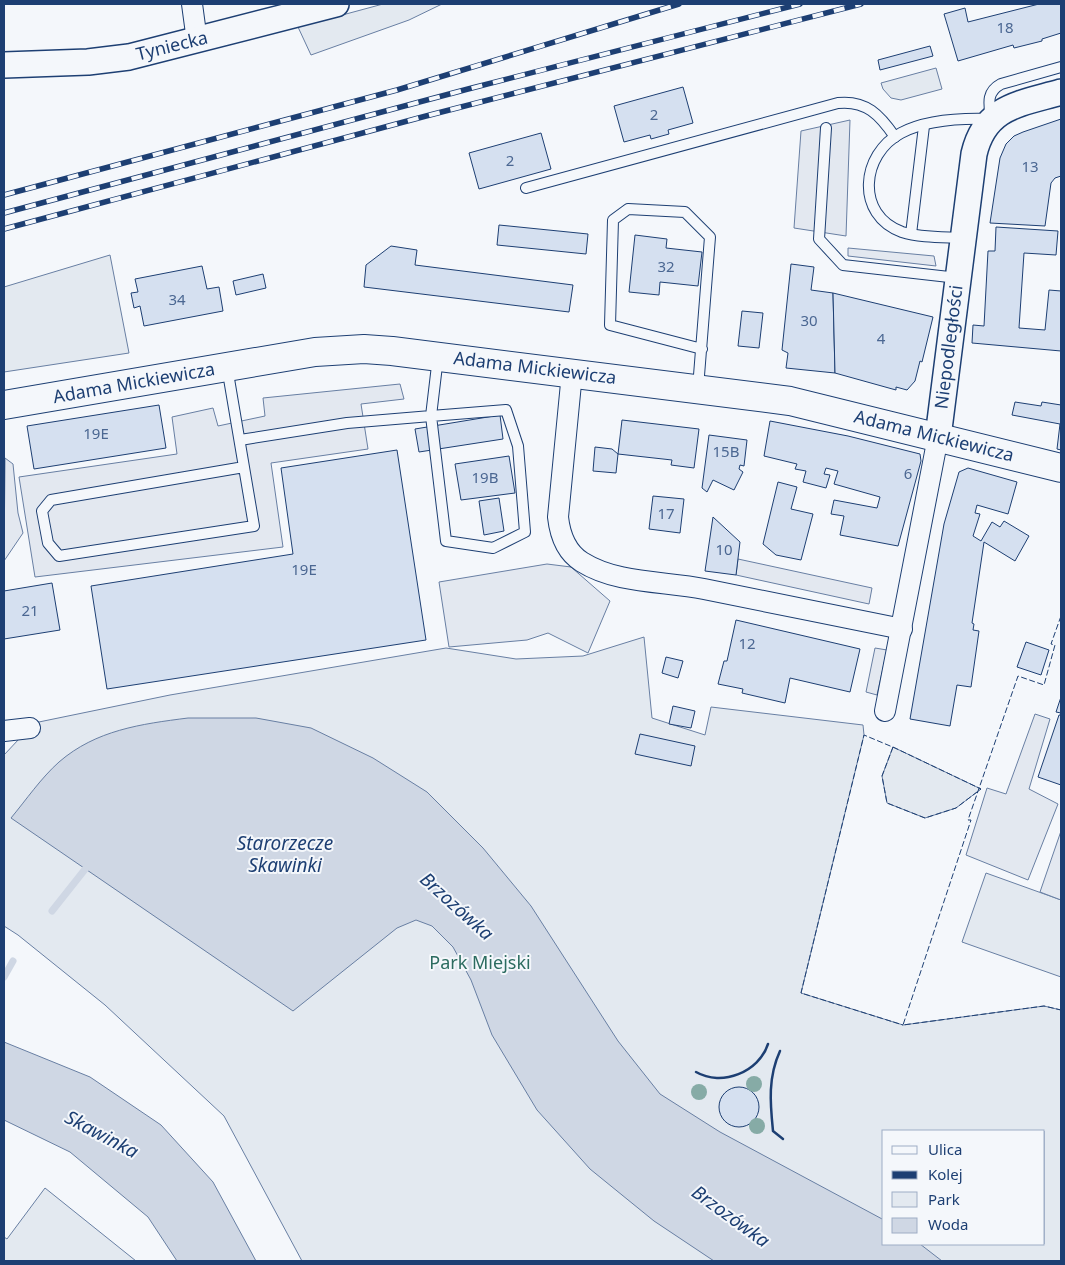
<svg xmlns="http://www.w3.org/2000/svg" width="1065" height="1265" font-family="'Noto Sans',sans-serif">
	<rect width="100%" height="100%" fill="#f4f7fb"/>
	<g fill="#e3e9f0" stroke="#687fa3" fill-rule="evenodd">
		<path d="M383 4H442L409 20 311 55 298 27Z"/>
		<path d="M936 68 942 89 901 100 891 98 883 89 881 83Z"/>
		<path d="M110 255 129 353 4 372V287Z"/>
		<path d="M644 637 652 718 705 735 711 707 863 725 864 735 801 993 903 1025 1044 1006 1061 1010V1261H302L224 1116 105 1005 18 935 4 926V755L34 723 170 695 446 648 516 659 583 656ZM884 1131H1044V1244H884Z"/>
		<path d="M893 747 895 748 981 789 956 808 925 818 887 803 882 776Z"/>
		<path d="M986 873 1061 900V977L962 942Z"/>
		<path d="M45 1188 136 1261H4V1237L7 1239Z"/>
	</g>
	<g fill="#e3e8f0" stroke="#687fa3">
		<path d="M850 120 846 236 794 228 801 131Z"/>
		<path d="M848 248 934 256 936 266 848 256Z"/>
		<path d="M400 384 404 399 361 404 368 449 271 463 283 547 35 577 19 477 177 454 172 417 213 408 218 426 265 416 263 398Z"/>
		<path d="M5 458 13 464 18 513 23 533 4 561Z"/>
		<path d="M738 559 872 588 869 604 736 575Z"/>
		<path d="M547 564 571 567 610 601 588 653 548 633 527 640 449 647 439 582Z"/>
		<path d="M875 648 887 650 877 695 866 692Z"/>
		<path d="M1035 714 1050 719 1029 789 1058 804 1028 880 966 855 987 788 1006 794Z"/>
		<path d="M1061 831V900L1040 892Z"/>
	</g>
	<g fill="#cfd7e4" stroke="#687fa3">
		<path d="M188 718H256L311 728 373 758 427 792 483 848 531 906 618 1041 660 1094 720 1132 884 1220V1244H920L942 1261H714L654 1221 590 1169 537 1110 492 1035 471 980 453 947 432 926 416 920 397 928 293 1011 11 818C26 800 41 778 59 762 96 730 141 724 188 718Z"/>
		<path d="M4 1042 90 1077 161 1125 213 1182 256 1261H177L148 1217 70 1152 4 1120Z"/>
	</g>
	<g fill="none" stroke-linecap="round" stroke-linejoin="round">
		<g stroke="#cfd7e4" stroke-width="7">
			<path d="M52 911 90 863"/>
			<path d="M4 977 13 961"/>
		</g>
	</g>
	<g fill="#d5e0f0" stroke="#1d3f73">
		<path d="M1039 4H1061V33L1042 39V41L1014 48 1013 45 958 61 944 14 965 8 968 22Z"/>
		<path d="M930 46 933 56 880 70 878 60Z"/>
		<path d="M683 87 693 123 668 130 669 134 651 139 650 135 624 142 614 106Z"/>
		<path d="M1061 119V176L1055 178 1051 183 1045 226 990 223 1000 158 1006 144 1014 136 1023 132Z"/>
		<path d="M541 133 551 169 479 189 469 153Z"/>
		<path d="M499 225 588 234 586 254 497 245Z"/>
		<path d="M996 227 1058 231 1056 255 1024 253 1019 328 1045 330 1049 290 1061 291V351L972 343 973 325 984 326 988 251H995Z"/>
		<path d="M635 235 667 239 666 248 702 252 698 286 660 282 659 295 629 292Z"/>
		<path d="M391 246 417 250 415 265 573 285 569 312 364 287 366 265Z"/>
		<path d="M791 264 814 267 811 290 833 293 835 373 786 368 788 353 782 350Z"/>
		<path d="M202 266 207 289 219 287 223 311 144 326 140 306 134 308 131 293 138 292 135 279Z"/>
		<path d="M263 274 266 288 236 295 233 281Z"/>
		<path d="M833 293 933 317 922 362 920 361 915 381 907 390 896 387V390L835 373Z"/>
		<path d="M742 311 763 313 759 348 738 346Z"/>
		<path d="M1015 402 1041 406 1042 402 1061 405V450L1057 449 1060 424 1012 415Z"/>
		<path d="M159 405 166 448 34 469 27 426Z"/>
		<path d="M500 415 503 439 419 452 415 429Z"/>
		<path d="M622 420 699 429 694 468 671 465 672 460 618 454Z"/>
		<path d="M770 421 848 436 920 454 921 461 898 546 840 535 844 516 831 514 834 500 877 508 880 497 834 484 838 471 826 468 824 474 830 475 826 488 803 482 806 471 795 469 797 464 764 456Z"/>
		<path d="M709 435 747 440 744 466 740 465 739 469 743 472 734 490 713 480 707 492 702 488Z"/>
		<path d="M595 447 612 449 618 454 616 473 593 471Z"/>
		<path d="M397 450 426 640 107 689 91 586 293 554 281 468Z"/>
		<path d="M509 456 515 493 461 500 455 464Z"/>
		<path d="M968 468 1017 482 1008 514 977 505 975 513 980 514 973 536 981 541 992 522 1000 527 1004 521 1029 536 1015 561 984 542 972 623 974 624 973 630 979 631 971 687 957 685 950 726 910 719 944 524 959 472Z"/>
		<path d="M778 482 797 487 791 509 813 514 801 560 776 555 763 544Z"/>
		<path d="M653 496 684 499 680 533 649 529Z"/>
		<path d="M499 498 504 531 484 535 479 501Z"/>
		<path d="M713 517 740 542 736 575 705 571Z"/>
		<path d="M52 583 60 630 4 639V591Z"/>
		<path d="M736 620 860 649 850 692 790 678 785 703 742 693 743 689 718 684 724 661H727Z"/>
		<path d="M1026 642 1049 650 1041 675 1017 667Z"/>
		<path d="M666 657 683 661 678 678 662 673Z"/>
		<path d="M1061 697V713L1056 712Z"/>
		<path d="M673 706 695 711 691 728 669 724Z"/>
		<path d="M1059 715H1061V785L1038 777Z"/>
		<path d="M640 734 695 746 691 766 635 754Z"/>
		<circle cx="739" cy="1107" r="20"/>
	</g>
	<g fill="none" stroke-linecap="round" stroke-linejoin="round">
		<defs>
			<g id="service">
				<path d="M826 128 819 239 843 265 958 278"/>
				<path d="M526 188 838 103C866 100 880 115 895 137"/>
				<path d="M911 234 924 126"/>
				<path d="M963 238C944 237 920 238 902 232 855 215 861 154 901 133 927 119 962 118 991 119 989 104 986 92 1001 84L1061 67"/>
				<path d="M227 367 254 526 59 556 48 543 42 511 51 500 244 467"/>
				<path d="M698 388 710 237 685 212 628 209 613 220 610 325 702 349"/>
				<path d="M506 410 518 446 525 532 493 548 446 541 431 416Z"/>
				<path d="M240 440 347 423 431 416 438 357"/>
			</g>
			<g id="minor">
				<path d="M192 4 197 41"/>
				<path d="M572 373 558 517C560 535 566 552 582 562 617 584 664 581 704 589 770 602 836 616 902 629"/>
				<path d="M885 711 938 437"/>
				<path d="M4 731 30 728"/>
			</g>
			<g id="tertiary">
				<path d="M4 65 88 62 129 57 336 4"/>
				<path d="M938 437 974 154C985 106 1020 104 1061 92"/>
			</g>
			<path id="secondary" d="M4 405 315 352 364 349 392 351 790 401 1061 468"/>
		</defs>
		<use href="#service" stroke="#1d3f73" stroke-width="12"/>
		<use href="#minor" stroke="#1d3f73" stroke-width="22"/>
		<use href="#tertiary" stroke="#1d3f73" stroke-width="28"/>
		<use href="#secondary" stroke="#1d3f73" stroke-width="30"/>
		<use href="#service" stroke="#f4f7fb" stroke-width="10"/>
		<use href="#minor" stroke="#f4f7fb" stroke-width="20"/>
		<use href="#tertiary" stroke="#f4f7fb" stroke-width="25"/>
		<use href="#secondary" stroke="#f4f7fb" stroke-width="28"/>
		<defs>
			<g id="rail">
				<path d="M4 195 397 90 679 4"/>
				<path d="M4 213 468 89 800 4"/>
				<path d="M4 229 426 116 861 4"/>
			</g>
		</defs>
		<use href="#rail" stroke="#1d3f73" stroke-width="5.5"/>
		<use href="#rail" stroke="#f4f7fb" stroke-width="4" stroke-dasharray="11" stroke-linecap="butt"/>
		<g stroke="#1d3f73" stroke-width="1" stroke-dasharray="6 2.5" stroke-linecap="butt">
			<path d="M1061 616 1051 644 1055 645 1044 685 1018 676 968 820H971L903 1025 1044 1006 1061 1010"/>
			<path d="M893 747 882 776 887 803 925 818 956 808 981 789 895 748 864 735 801 993 903 1025"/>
		</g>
		<g stroke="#1d3f73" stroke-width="2.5">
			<path d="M780 1051C768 1077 770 1102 773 1131L783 1139"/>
			<path d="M696 1072C722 1087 759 1072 768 1044"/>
		</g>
	</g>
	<g fill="#86aba6">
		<circle cx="754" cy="1084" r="8"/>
		<circle cx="699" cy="1092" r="8"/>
		<circle cx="757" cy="1126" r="8"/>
	</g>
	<g text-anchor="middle" stroke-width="4" stroke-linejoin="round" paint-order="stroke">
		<g font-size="15" fill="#4b6792">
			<text x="1005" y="33">18</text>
			<text x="654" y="120">2</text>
			<text x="510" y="166">2</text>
			<text x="1030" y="172">13</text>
			<text x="666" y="272">32</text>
			<text x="177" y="305">34</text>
			<text x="809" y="326">30</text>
			<text x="881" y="344">4</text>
			<text x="96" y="439">19E</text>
			<text x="726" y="457">15B</text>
			<text x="908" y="479">6</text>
			<text x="485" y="483">19B</text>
			<text x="666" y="519">17</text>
			<text x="724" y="555">10</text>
			<text x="304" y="575">19E</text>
			<text x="30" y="616">21</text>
			<text x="747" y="649">12</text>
		</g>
		<g font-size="18" fill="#1d3f73" stroke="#f4f7fb">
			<text transform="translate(172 46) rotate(-14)" y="6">Tyniecka</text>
			<text transform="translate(949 347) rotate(-83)" y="6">Niepodległości</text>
			<text transform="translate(535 368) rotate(7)" y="6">Adama Mickiewicza</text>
			<text transform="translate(134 383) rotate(-10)" y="6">Adama Mickiewicza</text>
			<text transform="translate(934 436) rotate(14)" y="6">Adama Mickiewicza</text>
		</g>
		<g font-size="18" fill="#2c6c60" stroke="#f4f7fb">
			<text x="480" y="969">Park Miejski</text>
		</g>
		<g font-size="19" font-style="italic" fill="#1d3f73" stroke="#f4f7fb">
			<text x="285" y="850">Starorzecze<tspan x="285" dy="22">Skawinki</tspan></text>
			<text transform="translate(457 906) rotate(42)" y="7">Brzozówka</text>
			<text transform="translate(102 1134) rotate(28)" y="7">Skawinka</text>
			<text transform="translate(731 1216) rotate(36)" y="7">Brzozówka</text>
		</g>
	</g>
	<rect width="1065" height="1265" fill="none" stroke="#1d3f73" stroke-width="10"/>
	<rect x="882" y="1130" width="162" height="115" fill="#f4f7fb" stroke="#9eadc5"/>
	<rect x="892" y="1146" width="25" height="8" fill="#f4f7fb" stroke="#9eadc5"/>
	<text x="928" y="1155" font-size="15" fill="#1d3f73">Ulica</text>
	<rect x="892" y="1171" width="25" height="8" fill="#1d3f73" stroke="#9eadc5"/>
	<text x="928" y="1180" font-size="15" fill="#1d3f73">Kolej</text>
	<rect x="892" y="1192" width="25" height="15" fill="#e3e9f0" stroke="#9eadc5"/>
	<text x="928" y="1205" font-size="15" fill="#1d3f73">Park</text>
	<rect x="892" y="1218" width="25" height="15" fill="#cfd7e4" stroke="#9eadc5"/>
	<text x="928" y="1230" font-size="15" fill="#1d3f73">Woda</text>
</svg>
